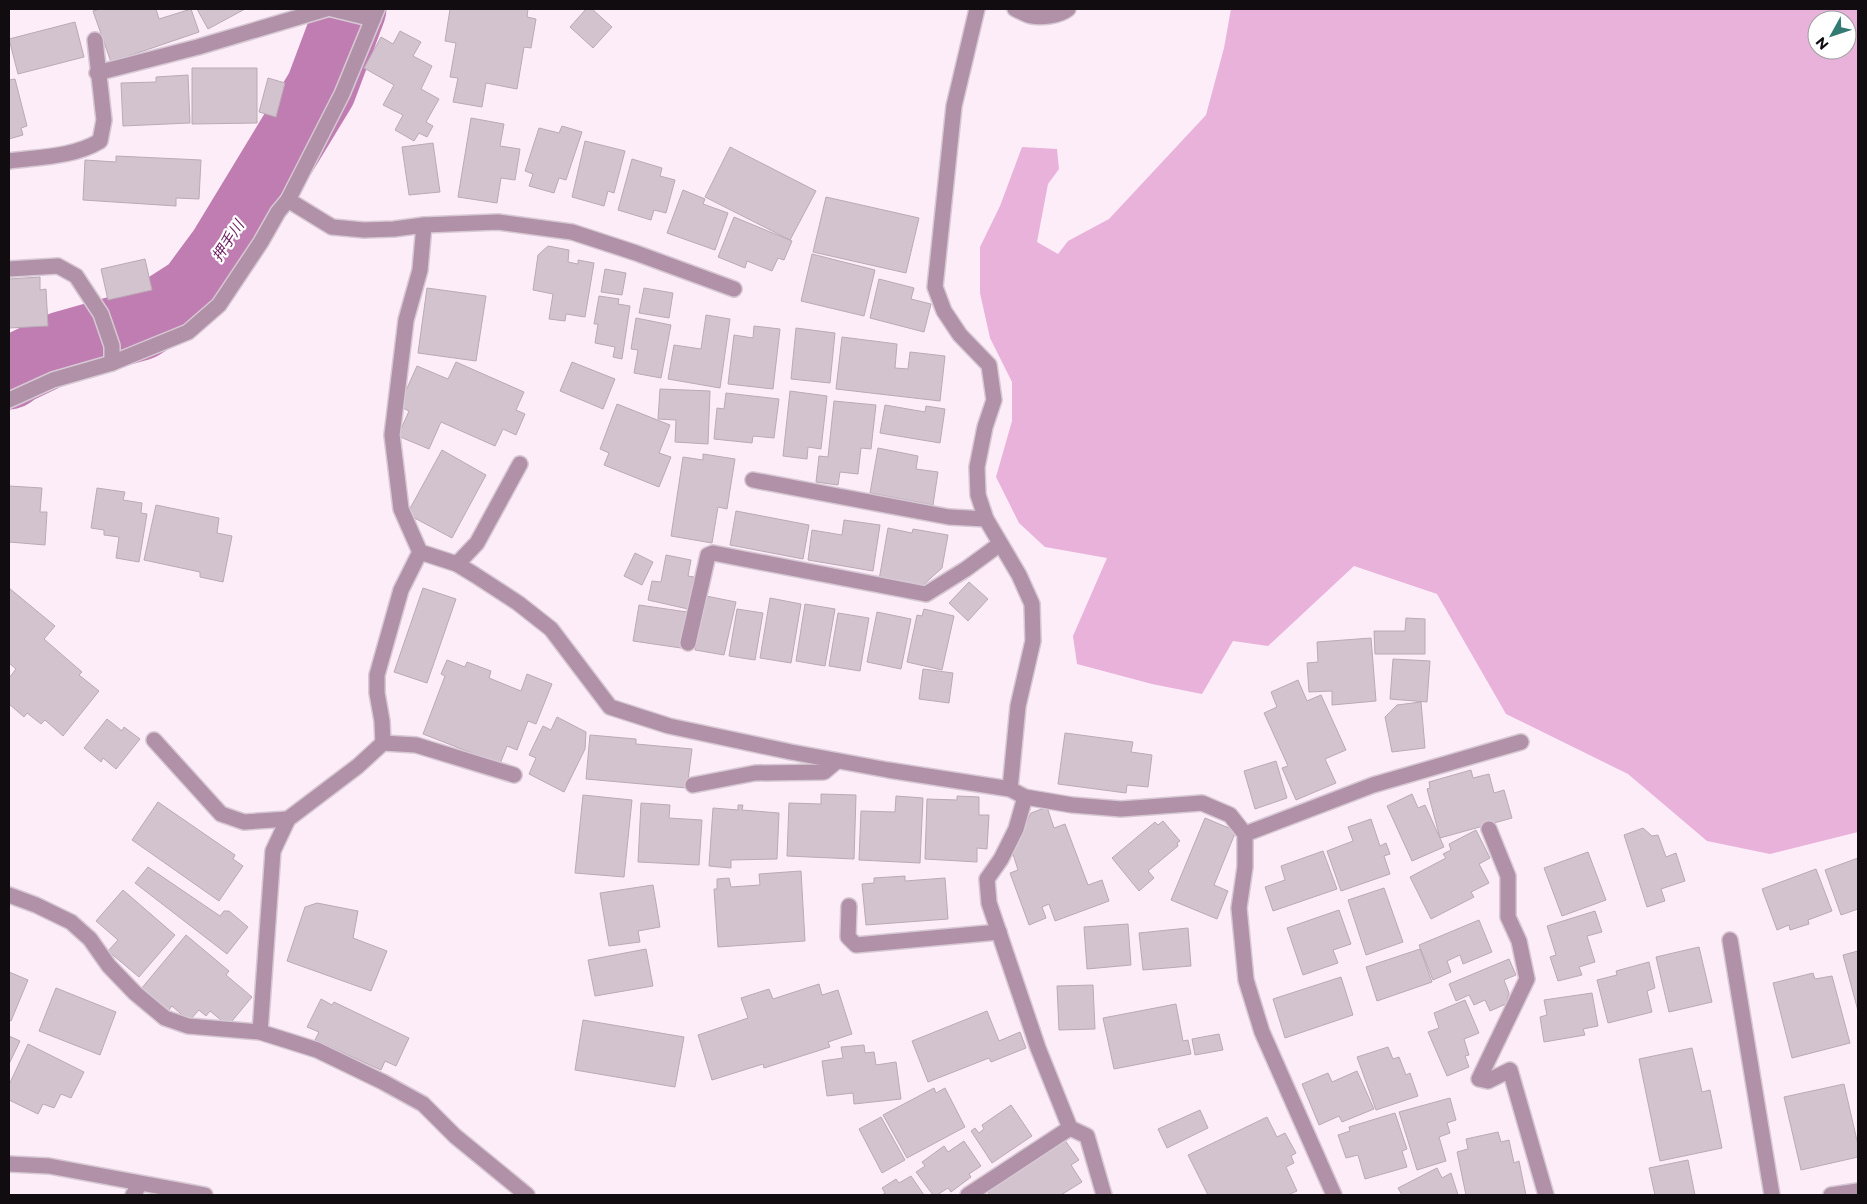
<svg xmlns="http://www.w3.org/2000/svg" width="1867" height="1204" font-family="Montserrat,'Noto Sans JP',sans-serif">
	<rect width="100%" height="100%" fill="#fdedf9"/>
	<path fill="#e8b2da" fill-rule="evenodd" d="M1231 9H1858V832L1770 854 1707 841 1628 774 1506 714 1437 594 1354 566 1268 646 1233 641 1202 694 1152 684 1077 664 1073 636 1107 558 1045 547 1019 523 996 477 1012 421V382L990 338 980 293V247L1000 206 1022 147 1057 149 1059 169 1048 184 1037 242 1058 254 1068 241 1109 219 1206 115 1224 48ZM1817 20H1847V50H1817Z"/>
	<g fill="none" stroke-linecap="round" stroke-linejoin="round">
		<path stroke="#c07db1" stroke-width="71" d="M9 374 16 369 62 347 140 325 193 291 224 249 321 89 351 9"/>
	</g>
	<g fill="#d3c3cf" stroke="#baaab5">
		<path d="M100 9H156L159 19 191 9 199 32 111 62 93 11Z"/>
		<path d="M197 9H245L208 29Z"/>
		<path d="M450 9H528L527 17 536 19 531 48 524 47 517 89 486 83 482 107 453 102 458 78 450 77 456 43 445 41Z"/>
		<path d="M586 9H592L612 27 593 48 570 27Z"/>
		<path d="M75 22 84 57 18 74 9 39Z"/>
		<path d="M400 31 421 42 413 56 432 66 421 89 439 99 426 122 433 126 427 137 419 133 414 141 395 130 403 115 383 105 394 85 364 68 381 37 393 44Z"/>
		<path d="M192 68H257V123L192 124Z"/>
		<path d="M188 75 190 123 123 126 121 83 156 82V77Z"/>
		<path d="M268 78 285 83 276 117 259 112Z"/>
		<path d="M15 79 27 126 21 128 23 135 9 139V80Z"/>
		<path d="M471 118 504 124 500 146 520 149 515 180 501 178 497 203 458 197Z"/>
		<path d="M562 126 582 132 566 180 559 178 554 193 529 186 533 174 525 171 539 128 559 133Z"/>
		<path d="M585 141 625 151 614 193 608 191 604 206 572 197Z"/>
		<path d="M433 143 440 192 409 195 402 147Z"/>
		<path d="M730 147 816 191 790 240 705 197Z"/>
		<path d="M116 156 201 160 199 199 176 198V206L83 200 85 160 116 162Z"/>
		<path d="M632 159 662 168 660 176 675 180 666 213 654 210 651 220 618 210Z"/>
		<path d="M683 190 705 199 703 204 728 213 715 250 667 233Z"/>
		<path d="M826 197 919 218 906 273 813 252Z"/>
		<path d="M734 217 792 241 784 260 778 258 772 271 747 261 745 268 718 257Z"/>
		<path d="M548 246 569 250 568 262 578 264V260L594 263 585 317 566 314 565 321 549 319 553 294 533 290 538 255Z"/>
		<path d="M812 254 875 270 864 316 801 301Z"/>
		<path d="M145 259 152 290 108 300 101 269Z"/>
		<path d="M605 269 626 273 622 295 601 292Z"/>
		<path d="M40 277V290L46 289 48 326 9 328V279Z"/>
		<path d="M879 279 914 288 911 299 931 304 924 332 870 318Z"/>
		<path d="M427 288 486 296 476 361 418 353Z"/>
		<path d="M644 288 673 293 669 318 639 313Z"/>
		<path d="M599 296 619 299 618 304 630 306 622 359 613 357 615 347 595 343 598 324H594Z"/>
		<path d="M706 315 730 319 720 388 668 379 674 345 701 349Z"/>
		<path d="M636 318 671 325 661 378 634 373 638 350 631 349Z"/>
		<path d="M754 326 780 329 773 389 728 384 734 335 753 338Z"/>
		<path d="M796 328 835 333 830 383 791 379Z"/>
		<path d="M842 337 897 344 895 368 908 369 910 352 945 356 940 401 836 389Z"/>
		<path d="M456 362 524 392 516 410 525 414 516 435 503 429 495 446 441 422 429 449 398 436 409 411 399 406 417 366 448 379Z"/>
		<path d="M572 362 615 379 603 409 560 391Z"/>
		<path d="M660 389 710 391 708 444 675 442 676 420 658 419Z"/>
		<path d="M790 391 827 396 821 449 808 447 807 459 783 456Z"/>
		<path d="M726 393 779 399 774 438 753 436 752 443 714 439 717 408 724 409Z"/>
		<path d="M834 401 876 405 871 449 861 448 858 474 840 472 838 485 816 482 819 456 828 457Z"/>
		<path d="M617 404 670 425 659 453 671 457 659 487 604 465 609 453 600 449Z"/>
		<path d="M885 405 925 412 926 406 945 409 940 443 880 433Z"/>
		<path d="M878 448 918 456 916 469 938 472 933 505 870 493Z"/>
		<path d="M442 450 486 475 452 538 407 514Z"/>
		<path d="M703 454 735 459 727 509 718 507 712 543 671 536 683 457 703 460Z"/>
		<path d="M9 486 42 488 40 512H47L45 545 9 542Z"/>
		<path d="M97 488 125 492 123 500 142 503 141 513 147 514 139 562 116 558 119 537 104 535V530L91 528Z"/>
		<path d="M156 505 219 518 217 533 232 536 223 582 200 577V572L144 560Z"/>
		<path d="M736 511 809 525 803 559 730 545Z"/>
		<path d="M844 520 880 525 873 571 808 560 812 530 842 535Z"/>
		<path d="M888 528 912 533 913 529 948 535 942 568 921 587 879 580Z"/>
		<path d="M635 553 653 562 642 585 624 576Z"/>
		<path d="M666 555 691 560 688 576 694 577 688 609 648 600 652 581 661 582Z"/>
		<path d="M969 582 988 599 968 621 949 603Z"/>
		<path d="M9 588 55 626 44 639 82 672 79 675 99 691 63 736 45 720 41 724 27 713 24 717 9 704V678L16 669 9 663Z"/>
		<path d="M423 588 456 599 427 683 394 672Z"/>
		<path d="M706 596 736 602 724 655 695 650Z"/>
		<path d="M770 598 801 604 791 663 760 658Z"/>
		<path d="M805 604 835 609 825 666 796 661Z"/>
		<path d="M639 605 687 612 681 648 633 641Z"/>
		<path d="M737 609 763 613 755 660 729 656Z"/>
		<path d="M924 609 954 616 942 670 907 662 917 615 922 616Z"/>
		<path d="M877 612 911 619 901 669 867 662Z"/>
		<path d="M838 613 869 618 860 671 829 666Z"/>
		<path d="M1406 618 1425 619V654H1375L1374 631H1405Z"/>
		<path d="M1371 638 1376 701 1332 705V691L1309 692 1307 663 1318 662 1317 642Z"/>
		<path d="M1393 659 1430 661 1427 702 1390 699Z"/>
		<path d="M447 660 465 667 467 662 491 671 489 678 521 691 527 674 552 684 536 724 528 721 517 750 507 746 500 764 423 734 445 676 441 674Z"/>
		<path d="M923 669 953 673 949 703 919 699Z"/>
		<path d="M1298 680 1307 701 1321 695 1346 750 1325 759 1336 783 1296 800 1282 768 1288 766 1264 713 1277 707 1271 692Z"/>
		<path d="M1421 702 1425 748 1392 752 1385 717 1397 705Z"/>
		<path d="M557 717 586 732 585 749 564 792 529 774 536 758 529 755 543 726 551 730Z"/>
		<path d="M107 719 122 731 124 727 140 739 116 769 103 758 101 762 84 748Z"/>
		<path d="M1065 733 1133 742 1131 752 1152 755 1148 787 1127 785 1126 793 1058 784Z"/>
		<path d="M590 735 636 739V744L692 749 687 788 586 779Z"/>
		<path d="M1276 761 1287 798 1255 809 1244 771Z"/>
		<path d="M1471 770 1473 778 1489 774 1494 793 1504 790 1512 818 1440 838 1427 789 1430 788 1429 782Z"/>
		<path d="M821 794 856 795 854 859 787 856 789 803 821 804Z"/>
		<path d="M1412 794 1418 808 1425 805 1444 847 1412 861 1387 806Z"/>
		<path d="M583 795 632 800 624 877 575 873Z"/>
		<path d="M896 796 923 798 920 863 859 860 861 811 895 812Z"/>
		<path d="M957 796 979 797V815H989L987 849 977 848V862L925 859 927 799 957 800Z"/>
		<path d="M158 802 235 855 233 859 243 866 219 901 132 840Z"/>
		<path d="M641 803 670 805 669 818 702 820 699 865 638 862Z"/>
		<path d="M738 805H743L742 810 779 813 777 859 731 860V868L709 866 713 808 738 810Z"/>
		<path d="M1047 807 1054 828 1065 824 1088 885 1102 880 1109 901 1055 921 1049 904 1042 907 1046 918 1029 925 1010 873 1018 870 1012 851 1031 813Z"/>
		<path d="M1205 818 1236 831 1214 885 1228 891 1217 919 1171 900Z"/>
		<path d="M1371 819 1380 846 1386 843 1390 854 1384 856 1390 874 1341 891 1327 851 1353 841 1348 827Z"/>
		<path d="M1163 821 1180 841 1177 843 1178 846 1148 871 1154 878 1139 891 1112 858 1155 822 1158 825Z"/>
		<path d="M1643 828 1652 836 1658 835 1666 857 1676 853 1685 881 1661 889 1665 901 1647 907 1624 835Z"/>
		<path d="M1476 830 1490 858 1479 864 1489 883 1471 892 1474 897 1431 919 1410 877 1446 858 1443 854 1451 850 1449 844Z"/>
		<path d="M1323 851 1337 889 1273 911 1265 887 1285 880 1281 866Z"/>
		<path d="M1588 852 1606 900 1562 916 1544 868Z"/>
		<path d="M1858 858V909L1841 915 1825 870Z"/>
		<path d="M148 867 220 916 224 911H229L248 927 227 954 135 883Z"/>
		<path d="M1816 869 1832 911 1808 920 1809 924 1790 930 1789 925 1777 930 1762 889Z"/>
		<path d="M801 871 805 941 718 947 714 889H717V879L729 878 731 887 760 885 759 874Z"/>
		<path d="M905 876V881L945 878 948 919 866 925 862 884 874 883V878Z"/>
		<path d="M653 885 660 927 638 931 640 942 609 946 600 893Z"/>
		<path d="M1384 888 1403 942 1366 955 1348 900Z"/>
		<path d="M123 890 175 935 139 977 108 951 118 940 96 921Z"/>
		<path d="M317 903 358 911 353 938 387 951 371 991 287 961 305 907Z"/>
		<path d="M1339 910 1351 944 1333 950 1338 963 1303 975 1287 928Z"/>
		<path d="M1595 911 1602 932 1587 936 1595 962 1579 967 1582 975 1558 981 1550 957 1556 955 1547 926Z"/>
		<path d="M1479 920 1492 952 1463 964 1460 955 1447 961 1451 972 1433 980 1419 945Z"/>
		<path d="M1128 924 1131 965 1087 969 1084 927Z"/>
		<path d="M1188 928 1191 966 1143 970 1139 933Z"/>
		<path d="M186 935 229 971 226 975 252 997 228 1026 210 1011 206 1016 199 1010 189 1021 172 1006 168 1011 141 989Z"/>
		<path d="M1699 947 1712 1002 1669 1012 1656 957Z"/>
		<path d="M646 949 653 986 595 996 588 960Z"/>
		<path d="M1420 949 1432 982 1377 1001 1366 967Z"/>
		<path d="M1858 951V1011L1843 955Z"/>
		<path d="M1509 959 1516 975 1504 980 1509 993 1506 1004 1490 1011 1485 1000 1474 1005 1469 995 1456 1001 1449 984Z"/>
		<path d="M1649 962 1655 988 1647 991 1652 1012 1608 1023 1597 980 1617 975 1616 971Z"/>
		<path d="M9 972 28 980 11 1021 9 1020Z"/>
		<path d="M1813 973 1815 979 1832 976 1850 1043 1792 1058 1773 983Z"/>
		<path d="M1341 977 1353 1015 1285 1038 1273 999Z"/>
		<path d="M819 984 822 995 838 990 852 1034 828 1042 830 1047 764 1068 763 1064 712 1080 698 1035 748 1018 741 998 769 989 773 999Z"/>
		<path d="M1093 985 1095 1029 1059 1030 1057 986Z"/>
		<path d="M56 988 116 1012 100 1055 39 1031Z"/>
		<path d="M1592 993 1598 1026 1583 1029 1585 1035 1544 1042 1540 1017 1547 1015 1544 1000Z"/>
		<path d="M321 999 332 1005 334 1002 409 1038 396 1066 385 1061 381 1070 315 1040 319 1032 307 1027Z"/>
		<path d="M1465 1000 1479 1033 1464 1039 1469 1055 1465 1056 1469 1067 1447 1076 1428 1032 1439 1028 1434 1013Z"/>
		<path d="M1176 1004 1183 1041 1188 1040 1191 1054 1114 1069 1103 1018Z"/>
		<path d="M987 1011 999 1041 1020 1032 1026 1048 991 1062 989 1058 928 1082 912 1041Z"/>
		<path d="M583 1020 684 1037 675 1087 575 1070Z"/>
		<path d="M1219 1034 1223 1050 1195 1055 1192 1039Z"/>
		<path d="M9 1036 20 1041 9 1064Z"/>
		<path d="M28 1044 84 1072 71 1098 61 1094 54 1108 43 1104 38 1114 9 1100V1085Z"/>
		<path d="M864 1045 865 1053 874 1052 876 1065 896 1062 901 1099 854 1104 853 1093 827 1096 822 1061 843 1058 841 1047Z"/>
		<path d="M1388 1047 1393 1059 1399 1057 1406 1075 1410 1073 1418 1096 1376 1110 1357 1057Z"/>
		<path d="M1692 1048 1702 1092 1710 1090 1722 1148 1660 1161 1639 1059Z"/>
		<path d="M1357 1071 1374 1109 1342 1122 1339 1116 1319 1125 1302 1084 1328 1073 1332 1082Z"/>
		<path d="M1844 1084 1858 1145V1157L1801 1170 1784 1097Z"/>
		<path d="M934 1088 936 1093 945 1088 965 1127 907 1158 883 1115Z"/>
		<path d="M1450 1098 1456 1120 1447 1123 1450 1133 1439 1137 1446 1161 1417 1170 1399 1112Z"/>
		<path d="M1011 1105 1032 1136 992 1163 971 1131 975 1128 979 1133 984 1129 982 1125Z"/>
		<path d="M1200 1110 1208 1128 1167 1148 1158 1129Z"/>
		<path d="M1395 1113 1407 1149 1402 1151 1407 1167 1365 1179 1358 1155 1346 1158 1338 1135 1350 1131 1349 1127Z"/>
		<path d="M881 1117 905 1160 882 1173 859 1129Z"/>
		<path d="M1267 1117 1277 1137 1285 1133 1296 1153 1291 1156 1294 1163 1286 1167 1297 1191 1288 1195H1208L1188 1155Z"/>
		<path d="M1498 1132 1501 1142 1509 1140 1514 1163 1519 1161 1526 1195H1466L1457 1152 1468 1149 1466 1139Z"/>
		<path d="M1064 1139 1079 1160 1071 1165 1082 1182 1061 1195H990L986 1190Z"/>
		<path d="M964 1141 981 1166 969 1174 971 1177 951 1192 948 1188 937 1195H933L916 1172 925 1166 922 1162 944 1146 948 1152Z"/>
		<path d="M1688 1160 1695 1195H1655L1649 1168Z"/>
		<path d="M1437 1168 1442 1178 1451 1173 1458 1195H1402L1398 1188Z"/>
		<path d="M911 1176 924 1195H882L885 1193 882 1188 896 1179 899 1183Z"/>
	</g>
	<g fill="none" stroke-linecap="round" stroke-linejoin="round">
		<defs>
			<g id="lane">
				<path d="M332 9 373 19"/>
				<path d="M977 9 954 106 935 287 944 311 960 335 989 365 994 400 985 427 977 467 978 495 986 519 1019 575 1032 604 1033 641 1018 706 1010 789"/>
				<path d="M1015 9C1020 11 1026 15 1031 16 1042 18 1059 16 1068 9"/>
				<path d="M97 73 198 47 326 9"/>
				<path d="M9 161C39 157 74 157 100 141L104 120 95 40"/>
				<path d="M424 225 498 222 572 232 636 253 734 289"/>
				<path d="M9 269 58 266 76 276 101 314 112 346V363"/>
				<path d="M753 480 949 517 986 519"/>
				<path d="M457 564 477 543 520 464"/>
				<path d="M688 643 708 555 713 553 926 594 966 569 1000 544"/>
				<path d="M154 740 221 814 244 822 288 819"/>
				<path d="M383 743 382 721 377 693V675L401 590 420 552"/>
				<path d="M693 785 755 773 824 772 837 761"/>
				<path d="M1025 797 1016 829 1001 859 987 879 989 903 1038 1048 1070 1128 1087 1136 1104 1195"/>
				<path d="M1489 829 1508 876V917L1519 941 1527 979 1479 1079 1488 1081 1510 1070 1546 1195"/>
				<path d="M1245 834 1373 785 1521 742"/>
				<path d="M9 895 36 905 71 922 90 939 109 966 135 993 165 1018 188 1026 260 1032 317 1050 383 1082 423 1104 455 1136 527 1195"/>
				<path d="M849 906 848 937 856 945 999 932"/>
				<path d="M1730 940 1772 1195"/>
				<path d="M260 1032 273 851 288 819 358 766 383 743 416 745 514 775"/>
				<path d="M133 1195 140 1184"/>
				<path d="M968 1195 1070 1128"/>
			</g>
			<g id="street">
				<path d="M288 200 332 227 364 230 394 229 424 225 420 270 406 320 392 435 401 509 420 552 457 564 475 575 518 603 551 629 610 707 669 726 791 752 888 770 1010 789 1025 797 1072 805 1121 809 1202 803 1230 815 1245 834V867L1239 908 1246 980 1262 1032 1334 1195"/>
				<path d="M9 400 53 380 112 363 188 332 219 305 261 242 278 212 288 200 342 94 377 9"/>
				<path d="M9 1164 49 1166 205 1195"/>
				<path d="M1831 1195 1858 1191"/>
			</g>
		</defs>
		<use href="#lane" stroke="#d7c9d4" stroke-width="18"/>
		<use href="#street" stroke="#d7c9d4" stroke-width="18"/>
		<use href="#lane" stroke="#b091a8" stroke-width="15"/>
		<use href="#street" stroke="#b091a8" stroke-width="15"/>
	</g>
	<g text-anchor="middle" stroke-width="4.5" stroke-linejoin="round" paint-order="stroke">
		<g font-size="15" font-style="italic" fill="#6b1b5e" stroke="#fff">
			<text transform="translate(228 241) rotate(-57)" y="5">押手川</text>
		</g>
	</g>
	<rect width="1867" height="1204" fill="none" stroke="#110c10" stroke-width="20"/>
	<g transform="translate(1832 35) rotate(230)"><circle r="24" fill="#ffffff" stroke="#a09e9f"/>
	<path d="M0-4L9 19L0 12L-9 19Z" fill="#337a72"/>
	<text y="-8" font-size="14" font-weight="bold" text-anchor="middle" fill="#110c10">N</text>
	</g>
</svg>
